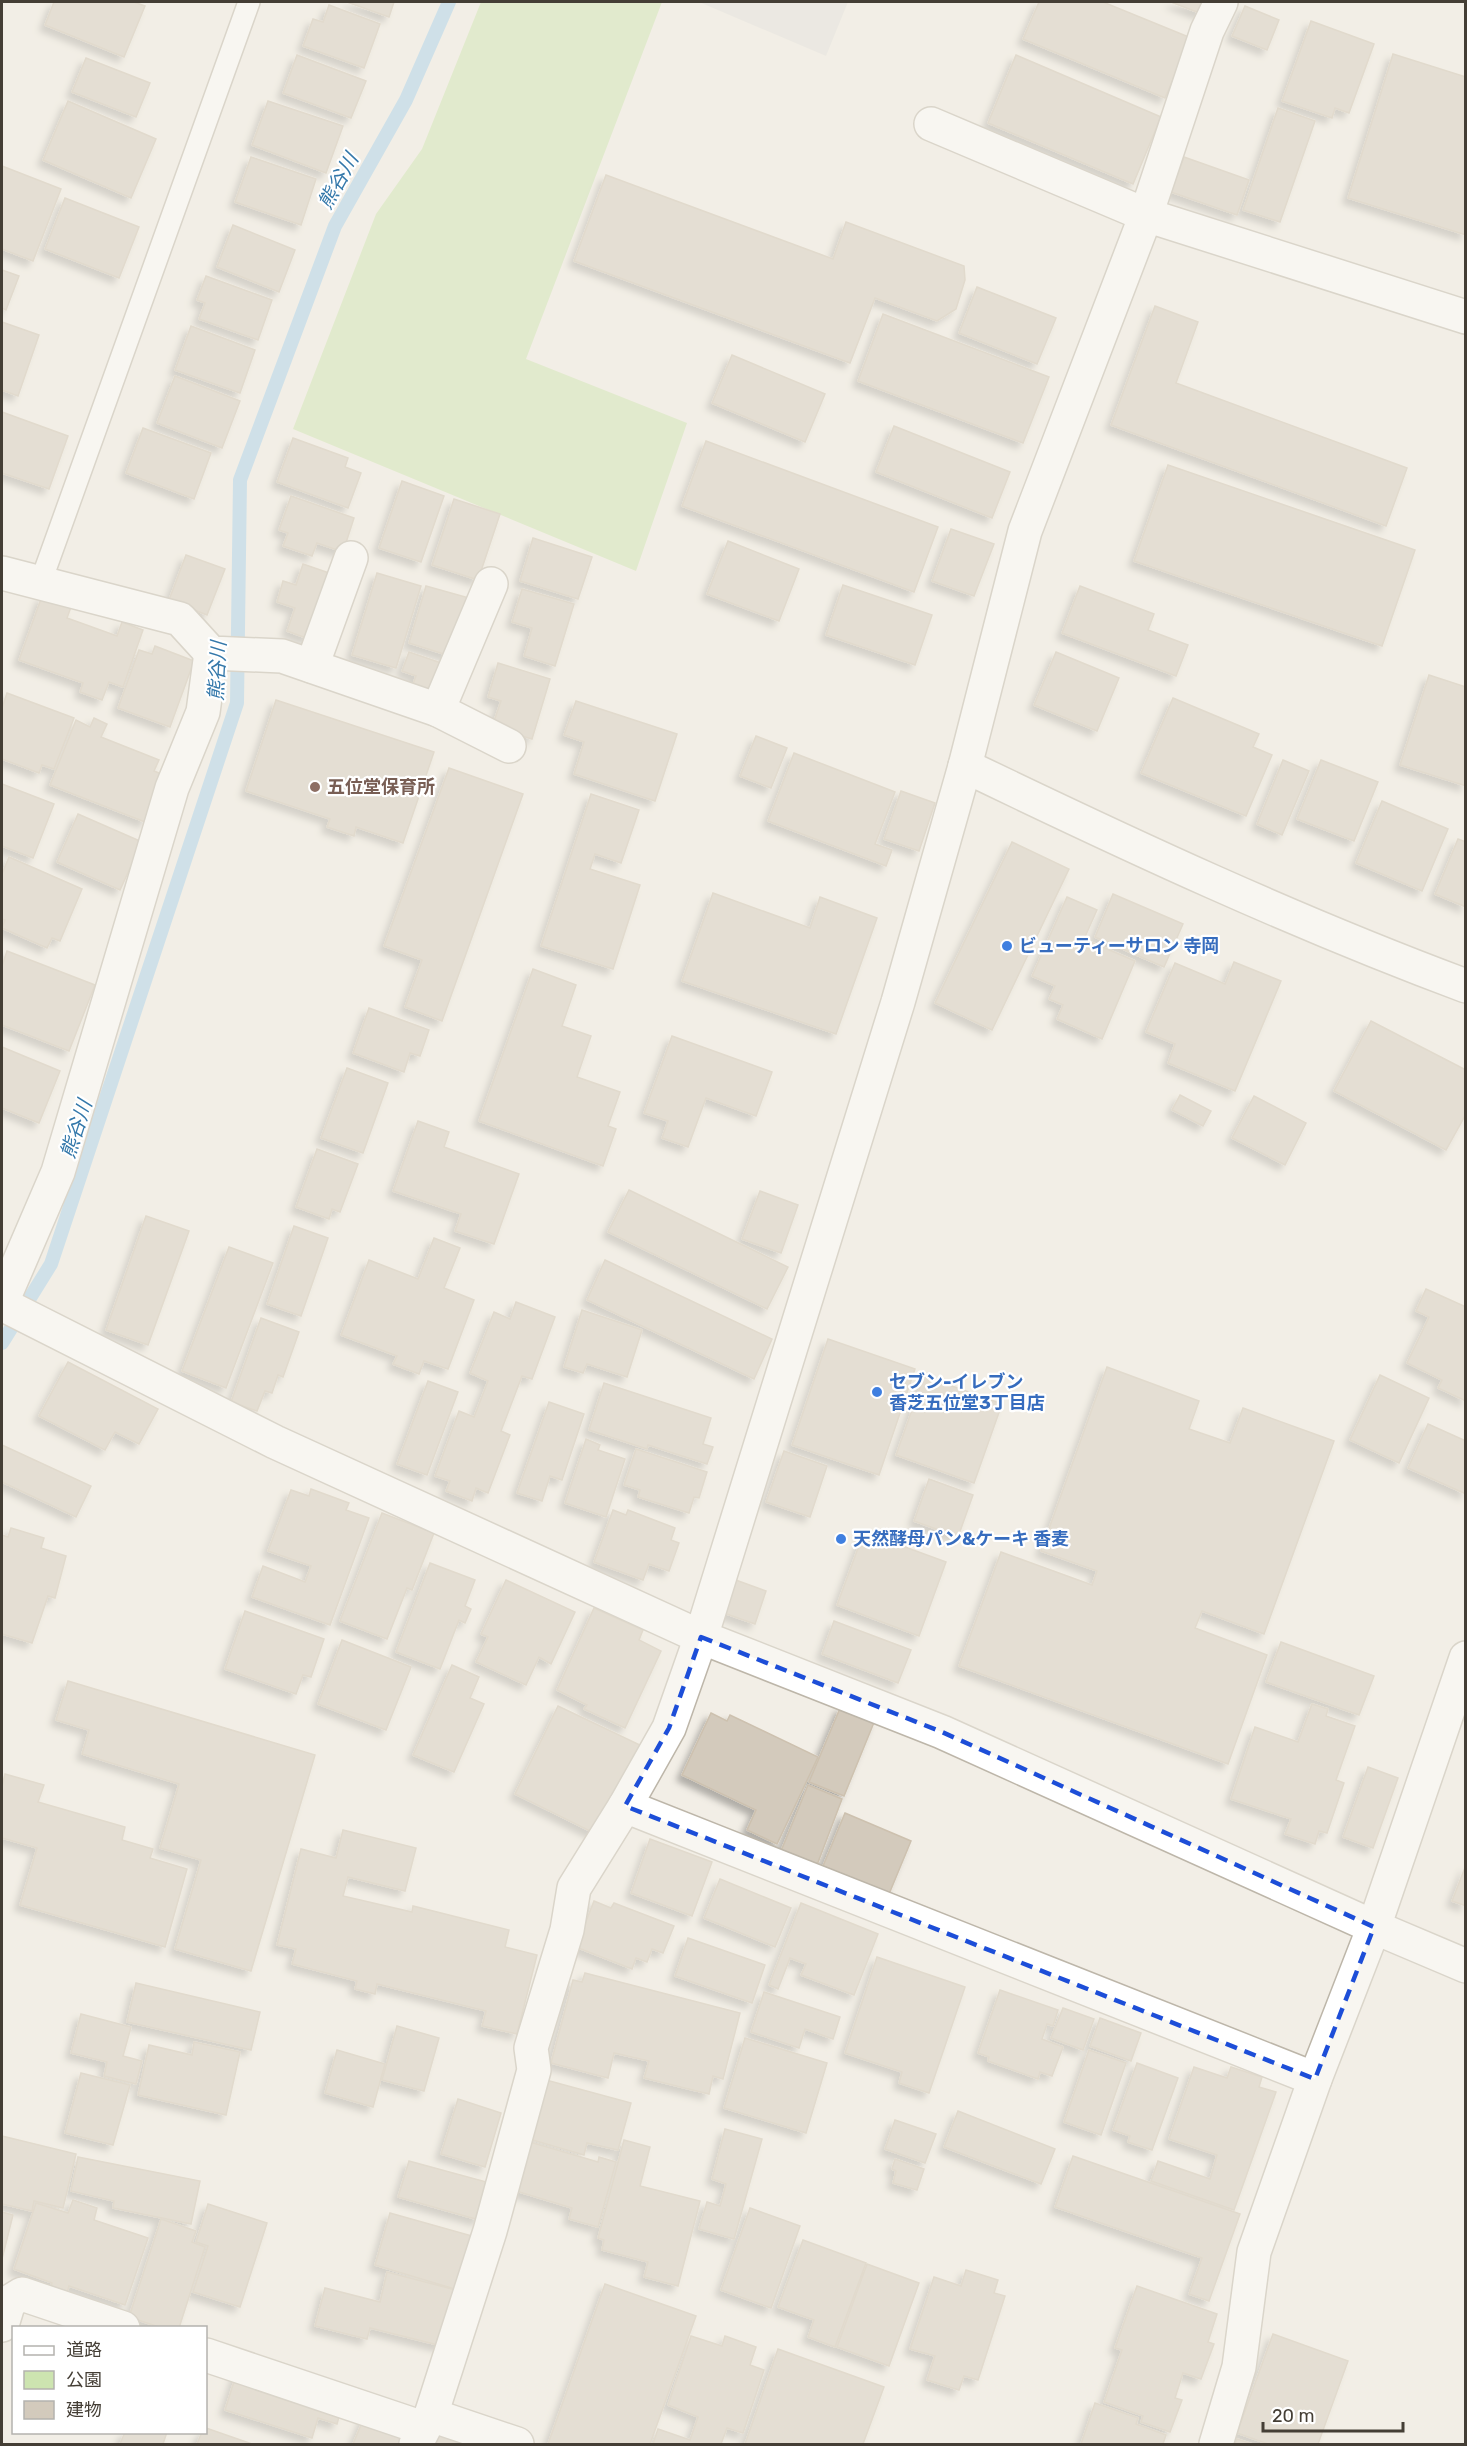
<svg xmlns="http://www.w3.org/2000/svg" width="1467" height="2446" font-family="Rubik,'Noto Sans JP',sans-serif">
	<defs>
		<filter id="shadow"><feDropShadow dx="-5.5" dy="5.5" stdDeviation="3" flood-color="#0004"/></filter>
	</defs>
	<rect width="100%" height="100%" fill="#f2eee6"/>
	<path fill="#cde4b0" d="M481 2H662L526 359 687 423 636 571 293 429 376 214 422 149Z"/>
	<path fill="#e3e1de" d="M699 2H848L826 56Z"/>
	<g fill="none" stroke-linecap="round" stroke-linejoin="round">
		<path stroke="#a4cfec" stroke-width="14" d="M2 1343 51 1264 237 703 240 480 335 226 406 100 449 2"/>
	</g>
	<g fill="#d3cabc" stroke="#cdc1af" stroke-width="1.5" filter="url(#shadow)">
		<path d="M54 2H134L145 6 124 57 45 25Z"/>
		<path d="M347 2H394L389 17Z"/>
		<path d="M1039 2H1103L1191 38 1165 98 1023 39Z"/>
		<path d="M1171 2H1207L1202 14Z"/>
		<path d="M329 5 380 24 364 68 303 46 313 19 323 22Z"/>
		<path d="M1245 6 1279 20 1267 50 1232 36Z"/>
		<path d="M1311 21 1374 44 1349 113 1335 108 1332 118 1282 101Z"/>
		<path d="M1393 54 1466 77V235L1348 198Z"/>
		<path d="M297 55 366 81 351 118 283 93Z"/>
		<path d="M1016 55 1161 117 1133 184 988 123Z"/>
		<path d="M86 58 150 83 136 117 72 92Z"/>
		<path d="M68 101 156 139 131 198 43 160Z"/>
		<path d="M268 101 343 126 326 173 252 145Z"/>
		<path d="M1278 108 1315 121 1280 222 1243 210Z"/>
		<path d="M251 157 316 179 301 225 235 202Z"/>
		<path d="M1184 157 1249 180 1237 215 1171 192Z"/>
		<path d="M2 166 61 189 33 261 2 249Z"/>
		<path d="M606 175 833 259 846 222 964 266 965 280 956 309 937 321 875 298 850 363 574 261Z"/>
		<path d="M65 198 139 227 119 278 45 249Z"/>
		<path d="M233 225 295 250 279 292 217 267Z"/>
		<path d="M2 270 19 276 6 310 2 308Z"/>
		<path d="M206 276 272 300 258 340 199 319 205 303 197 300Z"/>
		<path d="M977 287 1056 318 1037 364 959 333Z"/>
		<path d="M1155 306 1198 322 1176 383 1407 468 1386 526 1111 425Z"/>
		<path d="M883 314 1049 377 1023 443 858 381Z"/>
		<path d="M2 322 39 335 18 396 2 390Z"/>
		<path d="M191 326 255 350 240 393 175 370Z"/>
		<path d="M732 355 825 394 805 442 712 403Z"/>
		<path d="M175 376 240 401 222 448 157 423Z"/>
		<path d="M2 412 68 436 49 489 2 473Z"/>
		<path d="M894 426 1010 472 992 518 876 472Z"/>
		<path d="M143 428 211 453 194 499 126 473Z"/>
		<path d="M293 438 348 458 345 467 361 473 348 508 277 482Z"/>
		<path d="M706 441 938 527 914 592 682 506Z"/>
		<path d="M1168 465 1415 550 1382 646 1134 561Z"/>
		<path d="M402 481 444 496 421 562 379 548Z"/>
		<path d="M291 496 354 518 343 552 317 543 312 556 283 546 288 533 279 530Z"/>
		<path d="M454 499 500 514 478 580 432 565Z"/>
		<path d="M951 529 994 544 974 596 932 581Z"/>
		<path d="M533 538 592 557 578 599 520 581Z"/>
		<path d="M728 541 799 569 779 621 707 594Z"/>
		<path d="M186 555 225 569 207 615 169 600Z"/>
		<path d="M303 564 332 574 309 639 287 631 295 608 277 602 283 581 296 585Z"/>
		<path d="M377 573 421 586 396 668 352 655Z"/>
		<path d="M843 585 932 615 915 665 826 635Z"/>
		<path d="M426 586 469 598 450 656 409 643Z"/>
		<path d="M1080 586 1154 614 1148 630 1188 645 1176 676 1062 633Z"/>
		<path d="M522 589 574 604 555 666 524 656 532 628 512 622Z"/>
		<path d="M42 596 71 607 67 618 117 636 122 622 143 630 123 687 109 682 102 700 80 692 83 683 19 660Z"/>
		<path d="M155 646 194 661 170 727 118 708 139 650 152 654Z"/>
		<path d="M409 652 447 665 431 691 413 684 416 676 402 671Z"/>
		<path d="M1056 652 1119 678 1097 731 1034 705Z"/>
		<path d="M498 663 550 679 532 739 492 727 501 701 488 697Z"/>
		<path d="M1429 675 1466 687V786L1400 765Z"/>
		<path d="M7 693 74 718 54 769 42 765 39 773 2 759V708Z"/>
		<path d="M1173 698 1259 734 1253 747 1272 755 1246 816 1141 773Z"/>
		<path d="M276 700 434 752 403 843 356 827 354 836 327 827 330 819 246 791Z"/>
		<path d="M576 701 677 734 655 801 574 774 584 742 564 735Z"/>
		<path d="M94 718 107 724 101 737 159 760 154 771 164 775 145 822 50 785 76 720 90 727Z"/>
		<path d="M756 736 787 748 771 788 740 776Z"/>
		<path d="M794 753 895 792 875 844 892 850 886 866 768 821Z"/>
		<path d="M1283 760 1309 771 1282 835 1257 824Z"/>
		<path d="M1321 760 1378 782 1354 841 1297 819Z"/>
		<path d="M449 768 523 794 442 1021 405 1007 422 960 384 946Z"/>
		<path d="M2 784 54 804 33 858 2 846Z"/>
		<path d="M901 791 935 803 919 851 884 839Z"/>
		<path d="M591 794 639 810 621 863 595 854 590 869 640 885 613 969 541 946Z"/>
		<path d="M1382 801 1448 829 1422 891 1356 863Z"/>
		<path d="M78 814 142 842 120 890 57 862Z"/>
		<path d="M1458 839 1466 842V907L1435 894Z"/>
		<path d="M1012 842 1069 869 992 1030 935 1003Z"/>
		<path d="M9 857 82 889 60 941 52 938 47 948 2 928 5 920 2 919V874Z"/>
		<path d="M713 893 810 928 820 897 877 918 836 1034 682 981Z"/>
		<path d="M1113 894 1183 924 1164 967 1095 937Z"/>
		<path d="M1067 897 1097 910 1084 939 1135 961 1102 1039 1057 1019 1063 1005 1049 999 1055 986 1032 976Z"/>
		<path d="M7 951 95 985 69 1051 2 1025V966Z"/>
		<path d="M1234 962 1281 981 1235 1091 1168 1063 1175 1044 1146 1032 1175 963 1225 984Z"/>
		<path d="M533 969 576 985 562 1026 591 1036 577 1077 620 1092 608 1126 616 1129 603 1166 479 1121Z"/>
		<path d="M369 1008 429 1030 420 1056 410 1053 404 1072 353 1053Z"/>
		<path d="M1371 1021 1466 1070V1114L1446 1150 1334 1091Z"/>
		<path d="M672 1036 772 1072 756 1116 706 1098 688 1147 662 1138 668 1121 644 1113Z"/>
		<path d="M2 1047 60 1071 39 1123 2 1108Z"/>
		<path d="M347 1068 388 1083 363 1153 321 1138Z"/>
		<path d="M1180 1095 1211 1111 1203 1126 1172 1110Z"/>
		<path d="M1254 1096 1306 1123 1285 1165 1232 1138Z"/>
		<path d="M418 1121 449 1132 444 1147 519 1174 494 1244 455 1231 461 1214 393 1191Z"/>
		<path d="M317 1149 358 1164 340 1212 332 1209 329 1219 296 1207Z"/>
		<path d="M629 1190 788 1267 767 1309 608 1232Z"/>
		<path d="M760 1191 798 1205 781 1253 742 1239Z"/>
		<path d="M146 1216 189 1231 148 1345 106 1330Z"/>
		<path d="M294 1226 328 1238 301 1316 267 1304Z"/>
		<path d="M434 1238 460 1248 444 1288 474 1300 448 1369 424 1361 419 1374 393 1364 397 1356 341 1335 369 1260 418 1279Z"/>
		<path d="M229 1247 273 1263 226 1388 182 1371Z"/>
		<path d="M605 1260 772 1339 754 1379 587 1300Z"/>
		<path d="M1426 1289 1466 1307V1401L1438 1388 1442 1380 1407 1363 1429 1317 1416 1311Z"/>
		<path d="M516 1302 555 1317 532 1379 522 1376 501 1431 510 1435 488 1493 476 1488 472 1501 446 1491 450 1481 435 1476 459 1411 474 1417 488 1381 470 1373 494 1312 510 1319Z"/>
		<path d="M582 1310 642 1330 627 1377 587 1364 583 1373 564 1367Z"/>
		<path d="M261 1318 299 1332 283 1377 278 1375 272 1393 265 1391 257 1411 231 1402Z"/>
		<path d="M828 1339 915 1369 879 1475 792 1445Z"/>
		<path d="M68 1362 158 1409 139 1444 115 1432 105 1450 39 1416Z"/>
		<path d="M1107 1367 1199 1401 1189 1429 1230 1443 1243 1408 1334 1441 1264 1634 1202 1611 1195 1628 1267 1655 1228 1764 959 1666 1001 1552 1092 1585 1097 1571 1041 1551Z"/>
		<path d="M1380 1375 1429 1398 1399 1463 1350 1440Z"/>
		<path d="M924 1376 1002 1404 974 1483 896 1455Z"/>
		<path d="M428 1381 458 1392 427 1475 397 1464Z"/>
		<path d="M604 1383 711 1418 703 1444 713 1447 707 1464 648 1445 647 1449 589 1430Z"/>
		<path d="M549 1402 584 1414 562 1480 550 1476 542 1501 517 1493Z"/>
		<path d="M1428 1424 1466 1441V1494L1408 1468Z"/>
		<path d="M586 1439 600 1445 598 1450 625 1459 606 1517 565 1503Z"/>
		<path d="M2 1445 91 1486 76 1517 2 1482Z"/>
		<path d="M636 1449 707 1472 699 1498 694 1497 689 1513 638 1497 640 1490 624 1485Z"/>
		<path d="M784 1451 827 1466 810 1517 766 1502Z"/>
		<path d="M929 1479 973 1495 958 1537 914 1521Z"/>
		<path d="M311 1489 349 1503 346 1510 369 1518 330 1625 252 1597 263 1566 305 1582 311 1566 268 1551 291 1490 309 1496Z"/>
		<path d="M613 1510 626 1515 628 1510 675 1528 671 1540 679 1543 669 1571 649 1564 643 1580 594 1562Z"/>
		<path d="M382 1513 434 1533 412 1590 407 1588 387 1639 340 1621Z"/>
		<path d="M11 1528 44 1538 41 1548 66 1556 55 1598 48 1596 32 1643 2 1634V1535L8 1537Z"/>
		<path d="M864 1532 946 1562 919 1636 837 1605Z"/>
		<path d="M430 1563 475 1580 465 1606 471 1609 465 1623 459 1620 440 1669 396 1652Z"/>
		<path d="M733 1579 766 1591 755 1624 721 1612Z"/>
		<path d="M506 1580 575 1612 551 1664 539 1657 526 1685 476 1662 488 1637 481 1634Z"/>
		<path d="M594 1608 643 1630 639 1640 661 1651 625 1728 584 1709 587 1705 557 1690Z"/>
		<path d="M245 1611 324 1639 311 1677 303 1675 296 1694 225 1669Z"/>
		<path d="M834 1621 911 1650 898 1683 822 1654Z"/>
		<path d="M342 1640 411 1667 386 1730 318 1704Z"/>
		<path d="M1281 1642 1374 1676 1359 1715 1266 1682Z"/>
		<path d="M452 1665 479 1677 470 1698 484 1704 454 1772 413 1755Z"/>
		<path d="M68 1681 315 1755 251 1971 175 1949 201 1860 160 1848 179 1784 82 1754 89 1730 56 1720Z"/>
		<path d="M1312 1704 1328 1709 1326 1716 1355 1726 1336 1780 1344 1783 1327 1833 1319 1831 1315 1844 1285 1834 1291 1819 1231 1799 1255 1727 1298 1742Z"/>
		<path d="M558 1706 640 1745 596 1834 515 1794Z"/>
		<path d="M841 1706 875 1720 844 1796 809 1782Z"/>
		<path d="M711 1713 727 1721 730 1715 818 1757 777 1844 747 1830 756 1810 682 1775Z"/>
		<path d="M1368 1767 1398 1778 1373 1848 1343 1837Z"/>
		<path d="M5 1774 44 1785 38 1802 125 1827 122 1840 153 1849 150 1858 187 1869 165 1947 20 1905 37 1848 2 1838V1787Z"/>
		<path d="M808 1785 842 1799 817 1865 781 1851Z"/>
		<path d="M845 1813 911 1841 889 1894 823 1866Z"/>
		<path d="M343 1830 416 1848 405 1891 348 1877 343 1896 412 1912 413 1906 509 1930 505 1947 537 1955 517 2034 482 2026 486 2011 377 1984 375 1994 355 1989 357 1981 292 1964 296 1949 277 1945 301 1849 336 1858Z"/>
		<path d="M650 1839 712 1862 692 1916 631 1893Z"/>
		<path d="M1466 1865V1906L1452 1901Z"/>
		<path d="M720 1879 791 1908 775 1947 704 1918Z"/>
		<path d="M594 1901 611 1908 614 1903 674 1926 663 1953 652 1949 647 1962 636 1958 632 1969 576 1947Z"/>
		<path d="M801 1903 878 1934 854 1995 801 1975 806 1964 790 1958 778 1989 769 1985Z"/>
		<path d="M688 1938 765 1965 752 2003 675 1976Z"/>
		<path d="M877 1957 965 1987 929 2093 899 2083 902 2072 845 2053Z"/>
		<path d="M585 1973 740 2013 723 2079 713 2076 709 2094 644 2078 649 2061 614 2053 608 2078 551 2063 573 1980 582 1982Z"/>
		<path d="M136 1983 260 2012 251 2050 127 2022Z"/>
		<path d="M1000 1990 1058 2010 1053 2026 1047 2024 1042 2039 1063 2047 1052 2076 1040 2072 1038 2079 988 2061 989 2057 978 2053Z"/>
		<path d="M764 1992 840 2017 833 2039 805 2029 799 2048 751 2032Z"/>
		<path d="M1063 2008 1094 2019 1083 2050 1051 2038Z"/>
		<path d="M81 2014 131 2027 123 2056 142 2061 136 2084 104 2076 107 2062 71 2053Z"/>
		<path d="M1100 2018 1141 2033 1131 2061 1090 2046Z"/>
		<path d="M397 2026 439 2038 424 2091 382 2080Z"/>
		<path d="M745 2038 827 2063 806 2133 724 2108Z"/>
		<path d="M194 2042 240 2052 226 2115 138 2095 149 2045 192 2055Z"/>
		<path d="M337 2050 385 2064 373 2107 325 2093Z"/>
		<path d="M1089 2050 1126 2063 1101 2135 1064 2122Z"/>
		<path d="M1137 2063 1178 2078 1152 2150 1128 2142 1130 2136 1113 2130Z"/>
		<path d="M1194 2067 1227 2078 1231 2067 1262 2077 1259 2087 1276 2092 1234 2210 1151 2181 1158 2161 1210 2179 1217 2155 1169 2139Z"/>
		<path d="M81 2073 130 2085 113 2145 65 2133Z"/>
		<path d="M546 2080 631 2103 618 2150 587 2143 584 2155 529 2139Z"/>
		<path d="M458 2099 501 2113 485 2167 441 2154Z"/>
		<path d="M958 2111 1055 2149 1041 2184 944 2147Z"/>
		<path d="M895 2120 936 2134 925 2163 885 2149Z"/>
		<path d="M725 2129 762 2139 734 2239 699 2229 707 2202 720 2206 726 2184 712 2179Z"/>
		<path d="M2 2136 76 2154 63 2208 34 2201 32 2211 2 2204Z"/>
		<path d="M624 2140 650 2147 640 2186 700 2201 678 2286 644 2277 648 2262 602 2250 604 2240 598 2238Z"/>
		<path d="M530 2142 598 2162 599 2157 616 2162 598 2227 569 2219 572 2208 516 2191Z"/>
		<path d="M1073 2156 1240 2214 1209 2301 1189 2294 1202 2258 1055 2207Z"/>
		<path d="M78 2157 200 2181 191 2224 113 2208 114 2201 71 2191Z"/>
		<path d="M895 2159 924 2169 917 2190 893 2183 896 2171 892 2169Z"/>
		<path d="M409 2161 490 2183 479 2220 398 2197Z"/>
		<path d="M73 2200 97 2208 94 2220 148 2238 125 2305 69 2286 64 2302 48 2296 52 2283 14 2269 36 2203 68 2213Z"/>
		<path d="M208 2204 267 2223 240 2307 193 2292 208 2246 196 2242Z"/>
		<path d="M750 2208 800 2226 771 2308 721 2290Z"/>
		<path d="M2 2212 13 2215 2 2259Z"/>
		<path d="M390 2213 472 2236 458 2290 375 2265Z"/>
		<path d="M161 2219 196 2231 192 2242 205 2247 179 2328H162L129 2317Z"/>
		<path d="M803 2240 866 2263 835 2347 808 2337 814 2320 778 2307Z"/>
		<path d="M867 2264 919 2283 889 2366 837 2347Z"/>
		<path d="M966 2270 998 2280 994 2293 1005 2296 978 2380 964 2376 959 2390 927 2380 935 2356 910 2349 934 2277 961 2286Z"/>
		<path d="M387 2272 456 2290 442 2346 370 2328 367 2339 315 2326 325 2288 380 2302Z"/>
		<path d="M605 2284 696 2316 650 2444H548Z"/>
		<path d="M1137 2286 1217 2314 1208 2342 1214 2344 1201 2379 1183 2373 1175 2398 1182 2400 1170 2432 1141 2422 1143 2416 1104 2402 1122 2350 1115 2348Z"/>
		<path d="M1273 2334 1348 2361 1318 2444H1268L1237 2433Z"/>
		<path d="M691 2336 722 2346 725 2336 756 2347 750 2365 764 2370 743 2433 727 2428 721 2444H653L658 2429 690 2440 698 2417 668 2405Z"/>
		<path d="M778 2349 884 2387 863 2444H745Z"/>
		<path d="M237 2372 342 2406 337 2424 318 2418 312 2438 225 2410Z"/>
		<path d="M1095 2403 1138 2418 1136 2424 1166 2435 1163 2444H1081Z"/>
		<path d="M366 2413 410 2431 405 2444H353Z"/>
		<path d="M437 2427 483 2444H430Z"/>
		<path d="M206 2428 252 2444H197L202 2432H206Z"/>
		<path d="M125 2432H167L163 2444H120Z"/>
		<path d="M1237 2439 1252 2444H1235Z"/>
	</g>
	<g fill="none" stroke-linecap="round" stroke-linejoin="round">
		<defs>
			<path id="service" d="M40 584 249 2"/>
			<g id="minor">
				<path d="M931 124 1146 215 1466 317"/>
				<path d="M2 573 180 619 211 653 282 656 438 710 509 746"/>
				<path d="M312 666 351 558"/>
				<path d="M438 710 491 584"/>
				<path d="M965 766C1129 845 1294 922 1466 986"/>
				<path d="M2 1302 58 1172 172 788 203 712 211 653"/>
				<path d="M2 1304 275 1442 701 1637 942 1732 1374 1927 1466 1966"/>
				<path d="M625 1806 1315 2079"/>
				<path d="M2 2325 9 2302 22 2294 123 2328"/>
				<path d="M206 2355 423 2428"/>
				<path d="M431 2415 517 2444"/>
				<path d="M416 2444 431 2415 490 2231 534 2070 531 2048 567 1930 574 1888 625 1806 669 1728 701 1637 898 1002 965 766 1025 531 1146 215 1207 31 1221 2"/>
				<path d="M1216 2444 1239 2367 1254 2252 1315 2079 1374 1927 1466 1658"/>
			</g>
		</defs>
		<use href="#service" stroke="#bdb6a9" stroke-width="24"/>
		<use href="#minor" stroke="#bdb6a9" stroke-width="36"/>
		<use href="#service" stroke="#fff" stroke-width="21"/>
		<use href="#minor" stroke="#fff" stroke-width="33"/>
	</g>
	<path d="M0 0H1467V2446H0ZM701 1637 942 1732 1374 1927 1315 2079 625 1806 669 1728Z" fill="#f2eee6" fill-opacity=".55" fill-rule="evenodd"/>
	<path fill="none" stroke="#1d4ed8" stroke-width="4.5" stroke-dasharray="12 8" stroke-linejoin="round" d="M701 1637 942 1732 1374 1927 1315 2079 625 1806 669 1728Z"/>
	<circle fill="#8d6e63" stroke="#fff" stroke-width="2" cx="315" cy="787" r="6"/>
	<g fill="#3f7fe0" stroke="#fff" stroke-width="2">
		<circle cx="1007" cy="946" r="6"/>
		<circle cx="877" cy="1392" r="6"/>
		<circle cx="841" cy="1539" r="6"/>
	</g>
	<g text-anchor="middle" stroke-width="4.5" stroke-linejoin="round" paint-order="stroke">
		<g font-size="18" font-weight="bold" fill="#785e54" stroke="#fff" text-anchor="start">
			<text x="327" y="793">五位堂保育所</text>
		</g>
		<g font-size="18" font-weight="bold" fill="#366cbe" stroke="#fff" text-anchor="start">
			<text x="1019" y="952">ビューティーサロン 寺岡</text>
			<text x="889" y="1388">セブン-イレブン<tspan x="889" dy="21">香芝五位堂3丁目店</tspan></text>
			<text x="853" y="1545">天然酵母パン&amp;ケーキ 香麦</text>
		</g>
		<g font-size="20" font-style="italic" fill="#3478aa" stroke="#fff">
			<text transform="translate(338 181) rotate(-61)" y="7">熊谷川</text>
			<text transform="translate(217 671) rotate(-87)" y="7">熊谷川</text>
			<text transform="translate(76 1129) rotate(-72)" y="7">熊谷川</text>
		</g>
	</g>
	<rect width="1467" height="2446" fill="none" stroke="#443e35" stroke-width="6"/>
	<rect x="12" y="2326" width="195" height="108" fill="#ffffff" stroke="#b4b2ae" stroke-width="1.5"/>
	<rect x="24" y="2346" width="30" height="9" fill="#ffffff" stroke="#b4b2ae" stroke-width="1.5"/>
	<text x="66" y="2356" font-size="18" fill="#443e35">道路</text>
	<rect x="24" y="2371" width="30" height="18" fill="#cde4b0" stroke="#b4b2ae" stroke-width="1.5"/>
	<text x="66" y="2386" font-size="18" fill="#443e35">公園</text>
	<rect x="24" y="2401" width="30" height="18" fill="#d3cabc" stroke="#b4b2ae" stroke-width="1.5"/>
	<text x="66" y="2416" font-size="18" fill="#443e35">建物</text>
	<path d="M1263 2422v9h140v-9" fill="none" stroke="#443e35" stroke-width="3"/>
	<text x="1272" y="2422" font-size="18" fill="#443e35" stroke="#ffffff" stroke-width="4.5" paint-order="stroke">20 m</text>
</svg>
